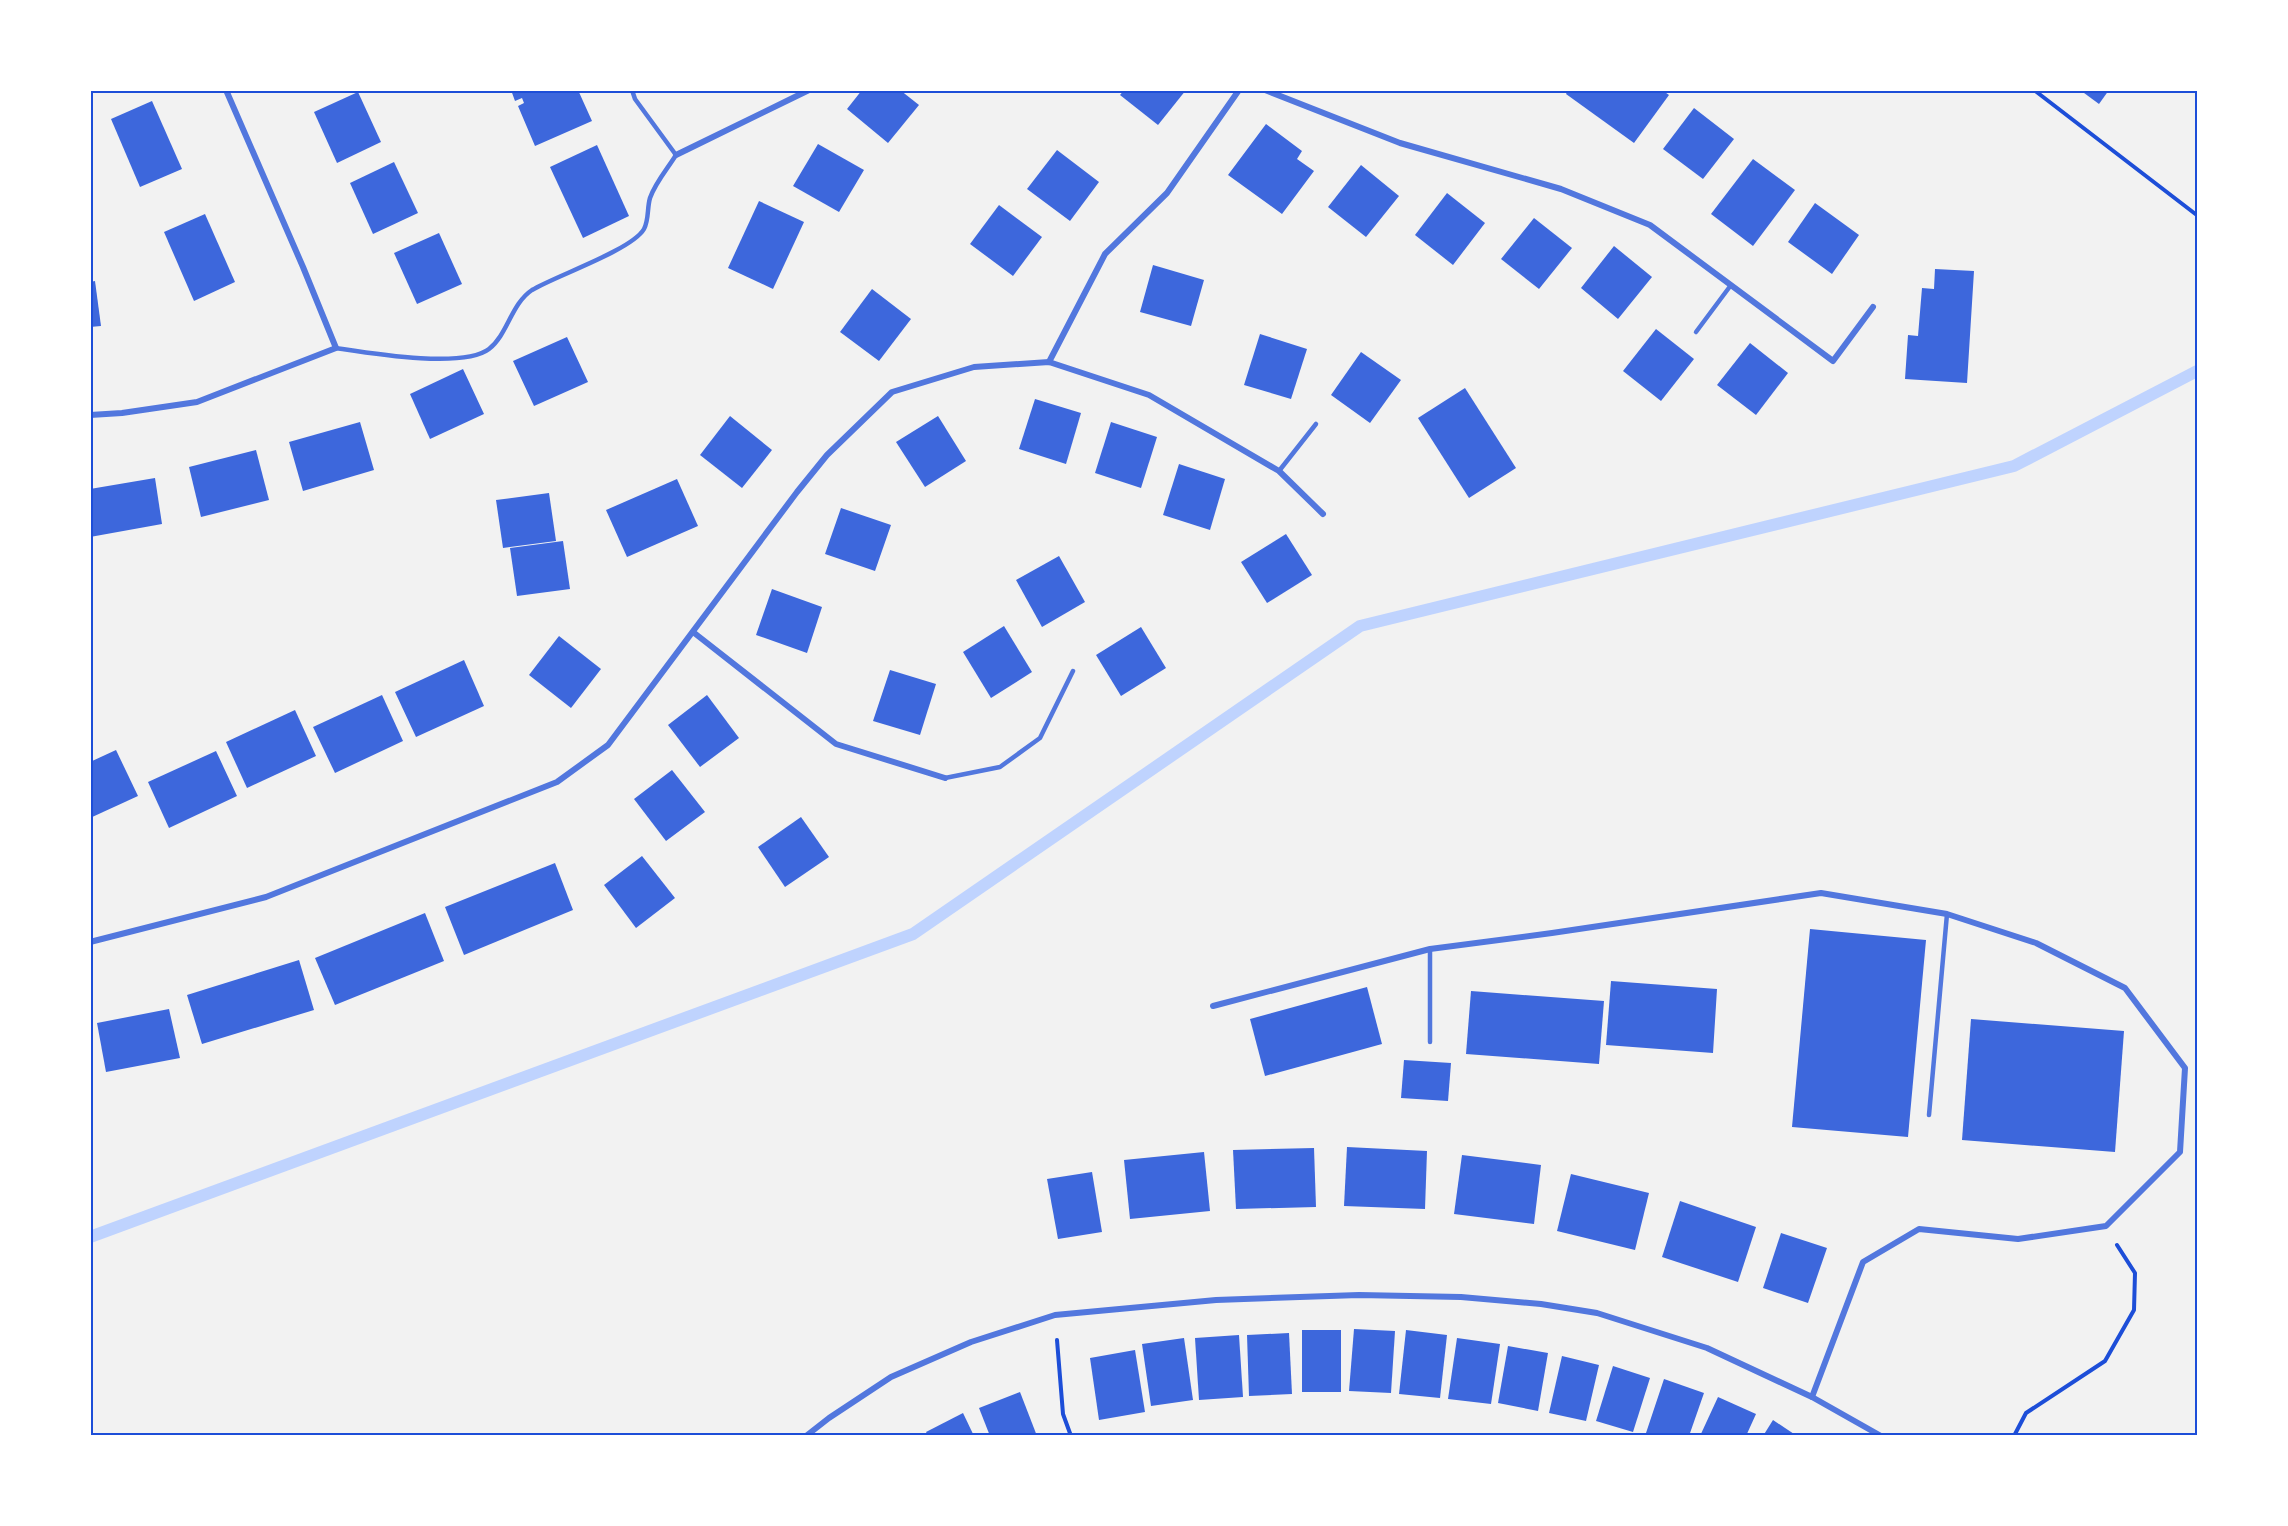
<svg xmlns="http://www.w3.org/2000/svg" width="2288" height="1526" font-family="'Sofia Sans Condensed',sans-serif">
	<rect width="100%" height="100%" fill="#f2f2f2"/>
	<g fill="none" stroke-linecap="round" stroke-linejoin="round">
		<path stroke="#bfd3fe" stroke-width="12" d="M90 1237 913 934 1360 626 2014 466 2197 371"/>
	</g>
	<g fill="#3d67dc">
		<path d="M511 90H578L592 121 535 146 518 106 524 103 522 98 515 101Z"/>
		<path d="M862 90H900L919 105 888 143 847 109Z"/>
		<path d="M1124 90H1186L1158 125 1120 95Z"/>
		<path d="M1568 90H1662L1669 95 1634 143 1566 94Z"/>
		<path d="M2080 90H2109L2099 104Z"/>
		<path d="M358 92 381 142 337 163 314 112Z"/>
		<path d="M152 101 182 169 140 187 111 119Z"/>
		<path d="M1694 108 1734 139 1703 179 1663 149Z"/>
		<path d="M1266 124 1302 151 1297 159 1314 171 1282 214 1228 175Z"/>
		<path d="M818 144 864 170 839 212 793 186Z"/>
		<path d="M597 145 629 216 583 238 550 167Z"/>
		<path d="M1057 150 1099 182 1070 221 1027 189Z"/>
		<path d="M1753 159 1795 190 1753 246 1711 214Z"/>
		<path d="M394 162 418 213 373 234 350 183Z"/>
		<path d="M1361 165 1399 196 1366 237 1328 207Z"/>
		<path d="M1447 193 1485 223 1453 265 1415 235Z"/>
		<path d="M759 201 804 222 773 289 728 268Z"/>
		<path d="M1815 203 1859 235 1832 274 1788 242Z"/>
		<path d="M999 205 1042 237 1013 276 970 244Z"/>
		<path d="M205 214 235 282 194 301 164 232Z"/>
		<path d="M1534 218 1572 248 1539 289 1501 259Z"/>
		<path d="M439 233 462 284 417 304 394 253Z"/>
		<path d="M1614 246 1652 277 1618 319 1581 288Z"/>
		<path d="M1153 265 1204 280 1191 326 1140 312Z"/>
		<path d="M1935 269 1974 271 1967 383 1905 379 1908 335 1918 336 1922 288 1934 289Z"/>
		<path d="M95 281 101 326 90 327V282Z"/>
		<path d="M872 289 911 319 879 361 840 332Z"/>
		<path d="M1656 329 1694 359 1661 401 1623 371Z"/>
		<path d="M1260 334 1307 349 1291 399 1244 385Z"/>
		<path d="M567 337 588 382 534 406 513 361Z"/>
		<path d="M1750 343 1788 373 1756 415 1717 385Z"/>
		<path d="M1361 352 1401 380 1370 423 1331 395Z"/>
		<path d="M463 369 484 414 430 439 410 394Z"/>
		<path d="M1465 388 1516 468 1469 498 1418 418Z"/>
		<path d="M1035 399 1081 413 1066 464 1019 449Z"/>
		<path d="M730 416 772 450 742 488 700 455Z"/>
		<path d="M938 416 966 461 925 487 896 442Z"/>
		<path d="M360 422 374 470 303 491 289 442Z"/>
		<path d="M1111 422 1157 437 1141 488 1095 473Z"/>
		<path d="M256 450 269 500 201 517 189 467Z"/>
		<path d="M1179 464 1225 479 1210 530 1163 515Z"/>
		<path d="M155 478 162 524 90 537V489Z"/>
		<path d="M677 479 698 526 627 557 606 510Z"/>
		<path d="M549 493 556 541 503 548 496 500Z"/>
		<path d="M841 508 891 525 875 571 825 554Z"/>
		<path d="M1286 534 1312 575 1267 603 1241 562Z"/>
		<path d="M563 541 570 589 517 596 510 548Z"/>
		<path d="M1059 556 1085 602 1042 627 1016 580Z"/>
		<path d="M772 589 822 607 807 653 756 635Z"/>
		<path d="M1004 626 1032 672 991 698 963 652Z"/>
		<path d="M1141 627 1166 668 1121 696 1096 655Z"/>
		<path d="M559 636 601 669 571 708 529 675Z"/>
		<path d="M464 660 484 706 416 737 395 692Z"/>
		<path d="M890 670 936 684 920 735 873 721Z"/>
		<path d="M382 695 403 741 335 773 313 727Z"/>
		<path d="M707 695 739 738 700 767 668 725Z"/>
		<path d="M295 710 316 756 247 788 226 742Z"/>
		<path d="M116 750 138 796 90 818V762Z"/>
		<path d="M216 751 237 796 169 828 148 782Z"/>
		<path d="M672 770 705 812 666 841 634 799Z"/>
		<path d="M801 817 829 857 785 887 758 847Z"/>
		<path d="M642 856 675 898 636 928 604 885Z"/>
		<path d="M555 863 573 910 464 955 445 907Z"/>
		<path d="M425 913 444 961 335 1005 315 958Z"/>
		<path d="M1810 929 1926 940 1908 1137 1792 1127Z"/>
		<path d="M299 960 314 1010 202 1044 187 995Z"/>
		<path d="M1611 981 1717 989 1713 1053 1606 1045Z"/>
		<path d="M1367 987 1382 1044 1265 1076 1250 1019Z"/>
		<path d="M1471 991 1604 1001 1599 1064 1466 1054Z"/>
		<path d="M169 1009 180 1058 106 1072 97 1023Z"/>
		<path d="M1971 1019 2124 1031 2115 1152 1962 1140Z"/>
		<path d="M1404 1060 1451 1063 1448 1101 1401 1098Z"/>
		<path d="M1347 1147 1427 1151 1425 1209 1344 1206Z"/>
		<path d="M1314 1148 1316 1207 1236 1209 1233 1150Z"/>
		<path d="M1204 1152 1210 1211 1130 1219 1124 1160Z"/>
		<path d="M1462 1155 1541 1165 1534 1224 1454 1214Z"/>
		<path d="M1092 1172 1102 1232 1058 1239 1047 1179Z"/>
		<path d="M1571 1174 1649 1193 1635 1250 1557 1231Z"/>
		<path d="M1680 1201 1756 1227 1738 1282 1662 1257Z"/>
		<path d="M1781 1233 1827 1248 1808 1303 1763 1288Z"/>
		<path d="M1354 1329 1395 1331 1391 1393 1349 1391Z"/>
		<rect x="1302" y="1330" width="39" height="62"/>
		<path d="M1406 1330 1447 1335 1440 1398 1399 1394Z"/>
		<path d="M1289 1333 1292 1394 1249 1396 1247 1335Z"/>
		<path d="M1239 1335 1243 1397 1199 1400 1195 1338Z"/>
		<path d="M1184 1338 1193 1400 1151 1406 1142 1344Z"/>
		<path d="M1457 1338 1500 1344 1491 1404 1448 1399Z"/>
		<path d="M1508 1346 1548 1353 1538 1411 1498 1403Z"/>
		<path d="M1135 1350 1145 1412 1099 1420 1090 1358Z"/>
		<path d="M1562 1356 1599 1365 1586 1421 1549 1413Z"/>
		<path d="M1613 1366 1650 1378 1633 1432 1596 1421Z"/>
		<path d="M1664 1379 1704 1393 1689 1436H1645Z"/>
		<path d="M1020 1392 1037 1436H990L979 1408Z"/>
		<path d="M1718 1397 1756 1414 1746 1436H1700Z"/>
		<path d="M963 1413 974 1436H928L926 1432Z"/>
		<path d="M1773 1420 1797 1436H1763Z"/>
	</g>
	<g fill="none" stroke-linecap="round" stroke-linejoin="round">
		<g stroke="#1d4ed8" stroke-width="4">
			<path d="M2034 90 2198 216"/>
			<path d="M1057 1340 1063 1414 1071 1436"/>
			<path d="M2014 1436 2026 1413 2105 1361 2134 1310 2135 1273 2117 1245"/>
		</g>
		<g stroke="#5277de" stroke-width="4.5">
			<path d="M1696 332 1731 285"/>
			<path d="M336 348C369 353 463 369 489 349 508 334 511 304 532 290 555 276 632 250 644 229 649 220 647 208 650 198 655 183 668 168 676 155L635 99 632 90"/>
			<path d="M1279 471 1316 424"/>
			<path d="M945 778 1000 767 1040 738 1073 671"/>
			<path d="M1430 949V1042"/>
			<path d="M1929 1115 1947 914"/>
		</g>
		<g stroke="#5277de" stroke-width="6">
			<path d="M1265 90 1400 143 1561 189 1650 225 1833 361 1873 307"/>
			<path d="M676 155 809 90"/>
			<path d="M1049 362 1105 254 1167 193 1239 90"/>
			<path d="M90 415 122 413 197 402 336 348 303 267 226 90"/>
			<path d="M693 632 836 744 945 778"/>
			<path d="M90 942 266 897 557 782 608 745 797 492 827 455 892 392 974 367 1049 362 1149 395 1279 471 1323 514"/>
			<path d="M1213 1006 1430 949 1552 933 1821 893 1947 914 2036 943 2125 988 2185 1068 2180 1152 2106 1226 2018 1239 1919 1229 1863 1262 1812 1397"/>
			<path d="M806 1436 829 1418 891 1377 971 1342 1055 1315 1216 1300 1359 1295 1461 1297 1541 1304 1597 1313 1707 1348 1812 1397 1881 1436"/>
		</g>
	</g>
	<rect width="2288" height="1526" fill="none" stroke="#ffffff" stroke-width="183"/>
	<rect x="92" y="92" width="2104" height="1342" fill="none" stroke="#1d4ed8" stroke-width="2"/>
</svg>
